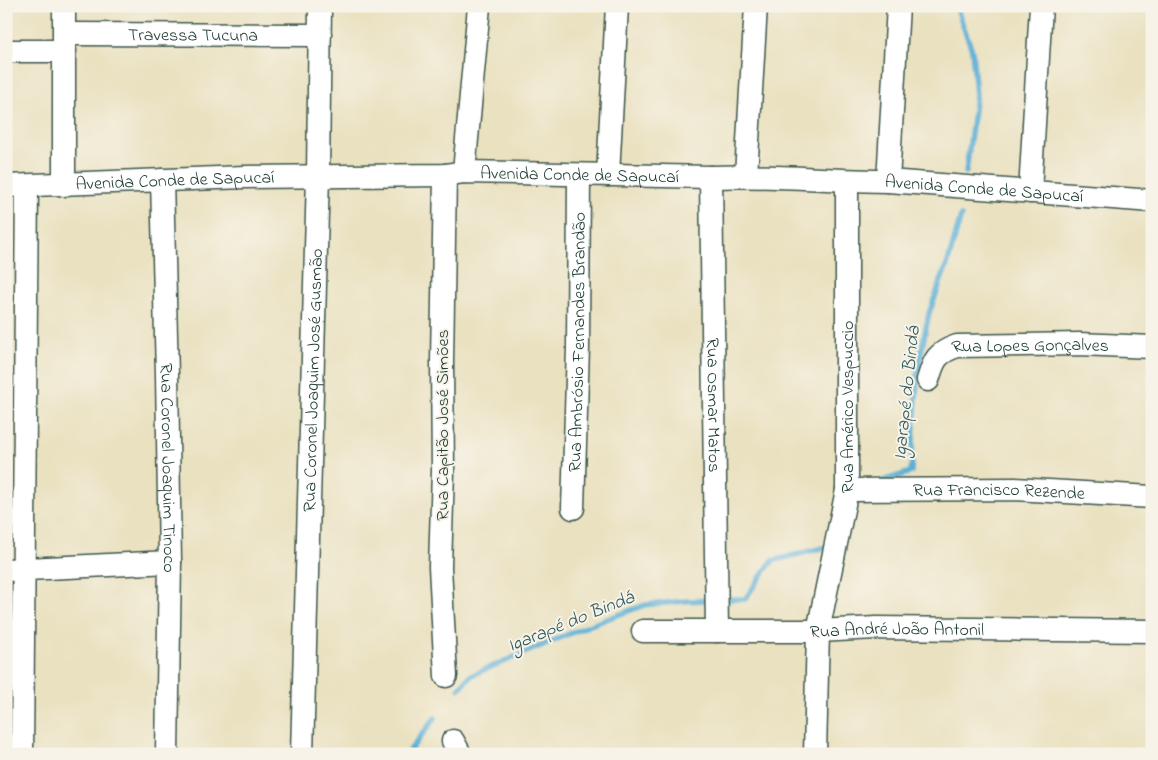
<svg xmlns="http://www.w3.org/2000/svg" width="1158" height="760" font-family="'Indie Flower',sans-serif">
	<rect width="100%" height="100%" fill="#f7f3e8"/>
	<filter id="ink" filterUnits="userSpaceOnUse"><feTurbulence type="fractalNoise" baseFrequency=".02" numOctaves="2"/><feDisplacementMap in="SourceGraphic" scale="10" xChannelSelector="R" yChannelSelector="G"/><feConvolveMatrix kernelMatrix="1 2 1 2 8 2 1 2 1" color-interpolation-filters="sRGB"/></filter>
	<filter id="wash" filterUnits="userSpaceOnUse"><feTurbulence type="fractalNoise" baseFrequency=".0096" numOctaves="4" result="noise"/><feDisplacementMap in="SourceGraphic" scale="20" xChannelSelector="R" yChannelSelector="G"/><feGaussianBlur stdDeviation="1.12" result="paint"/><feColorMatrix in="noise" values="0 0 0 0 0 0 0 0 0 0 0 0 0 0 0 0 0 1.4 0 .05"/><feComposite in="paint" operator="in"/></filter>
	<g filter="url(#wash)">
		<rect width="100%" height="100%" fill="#eae1c0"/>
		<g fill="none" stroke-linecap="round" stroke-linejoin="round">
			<g stroke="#5aafd6" stroke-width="5.5">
				<path d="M956 6 972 50 976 95 966 172"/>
				<path d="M882 481 911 472 918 368 929 313 948 262 961 216"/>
				<path d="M720 599H745L772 561 830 546"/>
				<path d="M459 689 470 676 588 626 645 605 685 601 711 600"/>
				<path d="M407 754 435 718"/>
			</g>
		</g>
	</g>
	<g filter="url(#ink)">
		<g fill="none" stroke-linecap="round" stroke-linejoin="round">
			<defs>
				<g id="minor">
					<path id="s1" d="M65 34 320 35"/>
					<path d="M6 51H65"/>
					<path d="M464 172 479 6"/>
					<path d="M445 175 442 362 443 471 440 567 446 676"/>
					<path d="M608 175 617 6"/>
					<path d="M746 175 756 6"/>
					<path id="s2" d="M711 177 717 631"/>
					<path id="s3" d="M162 180 167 375 170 562 167 754"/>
					<path d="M888 181 898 6"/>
					<path d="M64 185V6"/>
					<path id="s4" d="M6 186 245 177 445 175 464 172 711 177C770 174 829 181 888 181L1152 201"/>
					<path d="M1030 192 1041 6"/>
					<path id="s5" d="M928 380C934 359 937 353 957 346L1079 344 1152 347"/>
					<path id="s6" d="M847 490 1015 489 1152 497"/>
					<path id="s7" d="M573 508 578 347 579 175"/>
					<path d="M6 570 170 562"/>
					<path id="s8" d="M643 631H818L876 628 1152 631"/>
					<path d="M453 741 460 754"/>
					<path d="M22 754 27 186"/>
					<path id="s9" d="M302 754 318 176 320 6"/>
					<path id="s10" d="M815 754 818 631 847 490V181"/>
				</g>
			</defs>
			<use href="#minor" stroke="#3d5649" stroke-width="25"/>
			<use href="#minor" stroke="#fff" stroke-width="22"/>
		</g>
	</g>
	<g text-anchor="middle" stroke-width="4" stroke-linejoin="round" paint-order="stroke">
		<g font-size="18" fill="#1f3d34" stroke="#f7f3e8">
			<text dy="6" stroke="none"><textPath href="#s1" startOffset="128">Travessa Tucuna</textPath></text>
			<text dy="6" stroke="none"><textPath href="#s4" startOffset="574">Avenida Conde de Sapucaí</textPath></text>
			<text dy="6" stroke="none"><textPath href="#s4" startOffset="169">Avenida Conde de Sapucaí</textPath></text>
			<text dy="6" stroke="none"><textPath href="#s4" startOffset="979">Avenida Conde de Sapucaí</textPath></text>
			<text dy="6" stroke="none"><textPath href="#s7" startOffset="166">Rua Ambrósio Fernandes Brandão</textPath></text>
			<text dy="6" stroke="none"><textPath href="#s5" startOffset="121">Rua Lopes Gonçalves</textPath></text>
			<text dy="6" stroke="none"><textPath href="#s9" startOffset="374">Rua Coronel Joaquim José Gusmão</textPath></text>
			<text dy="6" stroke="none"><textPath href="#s2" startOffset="228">Rua Osmar Matos</textPath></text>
			<text dy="6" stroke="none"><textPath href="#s10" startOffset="350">Rua Américo Vespuccio</textPath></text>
			<text transform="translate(442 425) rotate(-90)" y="6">Rua Capitão José Simões</text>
			<text dy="6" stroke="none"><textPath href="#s3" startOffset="288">Rua Coronel Joaquim Tinoco</textPath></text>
			<text dy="6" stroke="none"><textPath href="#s6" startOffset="152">Rua Francisco Rezende</textPath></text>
			<text dy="6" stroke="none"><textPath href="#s8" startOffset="254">Rua André João Antonil</textPath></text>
		</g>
		<g font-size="19" font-style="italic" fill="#2e5a5c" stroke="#f7f3e8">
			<text transform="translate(905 393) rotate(-84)" y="7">Igarapé do Bindá</text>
			<text transform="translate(570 620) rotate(-22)" y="7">Igarapé do Bindá</text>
		</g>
	</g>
	<rect width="1158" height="760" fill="none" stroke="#f7f3e8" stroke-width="25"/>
</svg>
